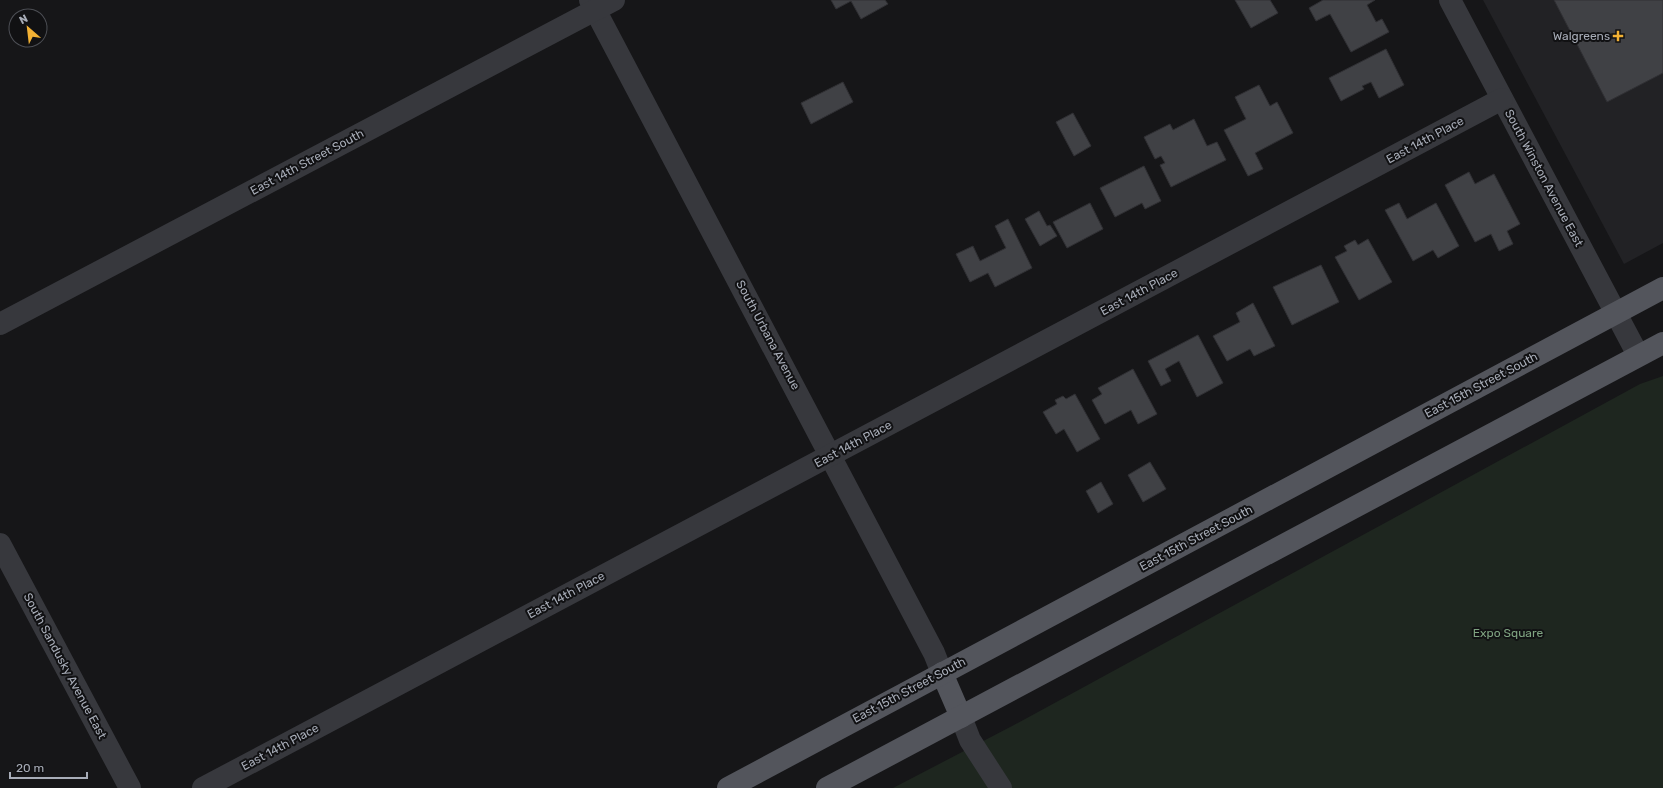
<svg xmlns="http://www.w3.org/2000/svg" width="1663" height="788" font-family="Rubik,sans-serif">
	<rect width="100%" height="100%" fill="#161618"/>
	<path fill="#222225" d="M1483 0H1663V243L1624 264Z"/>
	<path fill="#1e261f" d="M1663 376V788H893L1014 725 1640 384Z"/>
	<g fill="#404145" stroke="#303034">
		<path d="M831 0H885L888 4 861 19 851 1 836 9Z"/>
		<path d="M1235 0H1270L1278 13 1251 28Z"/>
		<path d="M1323 0H1375L1367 5 1376 22 1382 19 1389 32 1351 52 1330 14 1316 21 1309 8Z"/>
		<path d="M1554 0H1663V73L1607 102Z"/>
		<path d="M1386 49 1404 85 1379 98 1371 82 1362 86 1364 89 1341 101 1329 78Z"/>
		<path d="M843 82 853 102 811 124 801 103Z"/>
		<path d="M1259 85 1270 106 1277 102 1293 133 1255 153 1263 169 1248 176 1224 130 1246 119 1235 97Z"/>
		<path d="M1073 113 1091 146 1074 156 1056 122Z"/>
		<path d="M1194 119 1207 146 1217 142 1226 160 1171 187 1160 165 1165 163 1161 156 1155 159 1144 137 1170 124 1173 130Z"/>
		<path d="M1144 166 1161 201 1145 209 1142 203 1115 217 1100 188Z"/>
		<path d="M1469 172 1475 184 1494 174 1520 224 1507 231 1513 244 1499 251 1491 234 1475 242 1445 185Z"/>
		<path d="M1090 203 1103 229 1067 248 1053 222Z"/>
		<path d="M1399 203 1407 219 1436 203 1459 246 1438 258 1433 250 1413 261 1385 210Z"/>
		<path d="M1039 211 1047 226 1050 225 1057 236 1040 246 1025 219Z"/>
		<path d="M1008 219 1032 268 995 287 988 273 970 282 956 254 973 246 980 261 1006 248 995 226Z"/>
		<path d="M1368 239 1392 282 1359 300 1335 257 1347 251 1344 246 1355 240 1358 245Z"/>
		<path d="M1321 265 1339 302 1292 325 1273 287Z"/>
		<path d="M1253 303 1275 346 1254 356 1250 349 1227 361 1213 336 1240 322 1236 313Z"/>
		<path d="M1198 335 1223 383 1197 397 1179 361 1165 369 1171 381 1161 386 1148 361Z"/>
		<path d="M1133 369 1157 414 1138 424 1131 410 1105 424 1092 400 1102 394 1098 388Z"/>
		<path d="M1075 394 1100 439 1077 452 1064 429 1056 434 1043 412 1057 404 1055 400 1063 396 1066 399Z"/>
		<path d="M1150 462 1166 489 1143 502 1128 475Z"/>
		<path d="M1101 482 1113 504 1098 513 1086 491Z"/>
	</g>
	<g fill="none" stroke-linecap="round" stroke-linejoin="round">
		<g stroke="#37383d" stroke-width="22">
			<path d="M590 0 934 653 942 673"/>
			<path d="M1450 0 1638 355"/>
			<path d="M0 324 614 0"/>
			<path d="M0 544 130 788"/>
			<path d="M961 717 970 740 1001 788"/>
			<path d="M203 788 1502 99"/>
		</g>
		<g stroke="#53555c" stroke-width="22">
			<path d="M942 673 961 717"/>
			<path d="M728 788 1663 288"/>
			<path d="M827 788 1663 343"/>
		</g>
	</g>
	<path fill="#f2b134" stroke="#111113" stroke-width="1.5" d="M1616 30h4v4h4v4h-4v4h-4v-4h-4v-4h4z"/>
	<g text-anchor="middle" stroke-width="4" stroke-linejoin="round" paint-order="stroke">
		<g font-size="12" fill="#a8adb8" stroke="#111113" text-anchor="end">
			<text x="1610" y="40">Walgreens</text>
		</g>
		<g font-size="12" fill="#a8adb8" stroke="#111113">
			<text transform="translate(1425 140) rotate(-28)" y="4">East 14th Place</text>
			<text transform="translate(307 162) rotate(-28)" y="4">East 14th Street South</text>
			<text transform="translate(1544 178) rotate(62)" y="4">South Winston Avenue East</text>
			<text transform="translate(1139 292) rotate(-28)" y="4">East 14th Place</text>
			<text transform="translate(768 335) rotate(62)" y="4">South Urbana Avenue</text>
			<text transform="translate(1481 385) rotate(-28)" y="4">East 15th Street South</text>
			<text transform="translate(853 444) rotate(-28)" y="4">East 14th Place</text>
			<text transform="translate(1196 538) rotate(-28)" y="4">East 15th Street South</text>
			<text transform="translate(566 595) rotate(-28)" y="4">East 14th Place</text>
			<text transform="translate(65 666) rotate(62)" y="4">South Sandusky Avenue East</text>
			<text transform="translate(909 690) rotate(-28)" y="4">East 15th Street South</text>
			<text transform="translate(280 747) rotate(-28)" y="4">East 14th Place</text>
		</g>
		<g font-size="12" fill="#7fa381" stroke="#111113">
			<text x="1508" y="637">Expo Square</text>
		</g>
	</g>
	<g transform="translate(28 28) rotate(332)"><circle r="19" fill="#111113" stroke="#4d4f55"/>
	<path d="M0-3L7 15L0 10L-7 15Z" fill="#f2b134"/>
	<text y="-6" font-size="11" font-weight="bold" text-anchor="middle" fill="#a8adb8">N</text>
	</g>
	<path d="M10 772v6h77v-6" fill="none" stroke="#a8adb8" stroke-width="2"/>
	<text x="16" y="772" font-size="12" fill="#a8adb8" stroke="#111113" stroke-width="3" paint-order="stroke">20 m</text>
</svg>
